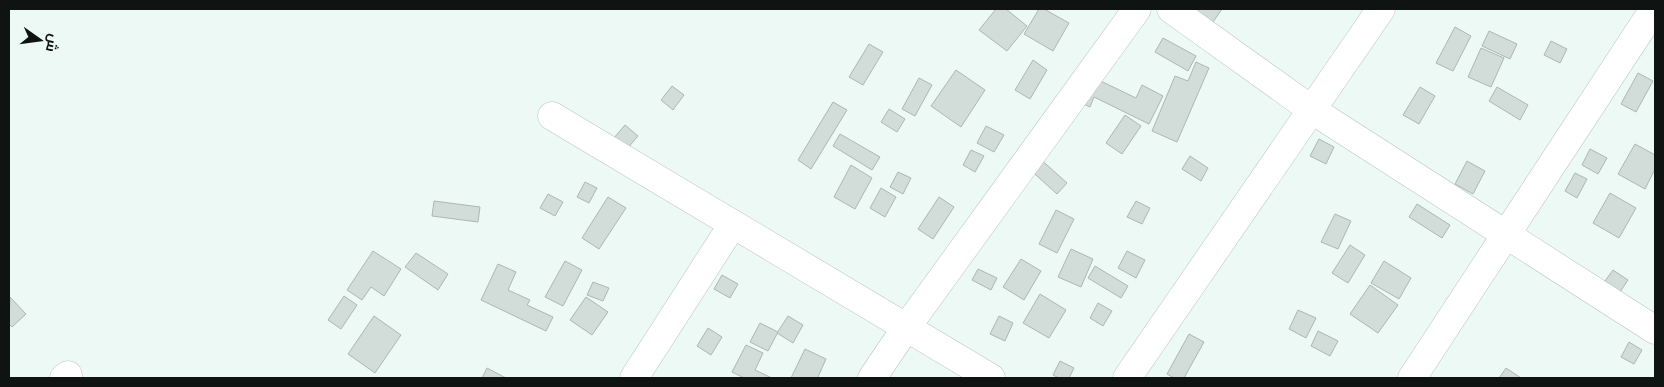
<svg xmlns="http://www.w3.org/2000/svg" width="1664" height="387" font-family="'Fira Sans',Cairo,sans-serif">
	<rect width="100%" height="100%" fill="#edf9f4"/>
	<g fill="#d2ddd9" stroke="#abb7b3">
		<path d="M996 9H1006L1027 26 1007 51 979 30Z"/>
		<path d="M1039 9H1044L1069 23 1053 51 1024 34Z"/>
		<path d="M1193 9H1222L1213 22Z"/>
		<path d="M1455 27 1471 36 1453 71 1436 63Z"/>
		<path d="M1489 31 1517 44 1510 59 1482 46Z"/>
		<path d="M1163 38 1196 56 1188 71 1155 52Z"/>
		<path d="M1551 41 1567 49 1560 63 1544 55Z"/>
		<path d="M869 44 883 52 863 85 849 77Z"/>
		<path d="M1481 48 1504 58 1491 87 1468 77Z"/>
		<path d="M1033 60 1047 70 1030 99 1015 90Z"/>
		<path d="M1196 62 1209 68 1177 142 1152 131 1175 76 1188 81Z"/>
		<path d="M956 70 985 90 961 127 931 106Z"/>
		<path d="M1638 73 1653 81 1636 112 1621 104Z"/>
		<path d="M1086 74 1136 98 1142 85 1163 96 1149 124 1094 97 1090 107 1073 99Z"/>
		<path d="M919 78 932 85 915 116 902 109Z"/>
		<path d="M672 86 684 95 673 110 661 100Z"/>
		<path d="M1420 87 1435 96 1419 124 1403 115Z"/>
		<path d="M1497 87 1528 105 1520 120 1489 101Z"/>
		<path d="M833 102 847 110 811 169 798 160Z"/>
		<path d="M889 109 905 119 897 132 881 122Z"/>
		<path d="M1125 115 1141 126 1122 154 1106 143Z"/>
		<path d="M625 125 638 136 626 150 613 139Z"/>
		<path d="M986 126 1004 135 994 152 977 143Z"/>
		<path d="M840 134 880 157 872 170 833 146Z"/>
		<path d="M1319 139 1334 147 1326 164 1310 156Z"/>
		<path d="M1635 144 1655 155V169L1645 189 1618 174Z"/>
		<path d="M1590 149 1607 158 1598 174 1582 165Z"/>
		<path d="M971 150 984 156 975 172 963 165Z"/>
		<path d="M1037 156 1067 183 1057 194 1027 167Z"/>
		<path d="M1190 156 1208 168 1201 181 1182 169Z"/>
		<path d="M1467 161 1485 171 1473 194 1455 184Z"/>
		<path d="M851 165 872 178 855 209 834 197Z"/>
		<path d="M898 172 911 178 903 194 890 187Z"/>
		<path d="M1575 173 1587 179 1577 198 1565 191Z"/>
		<path d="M585 182 597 188 589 203 577 197Z"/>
		<path d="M881 188 896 197 885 217 870 208Z"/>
		<path d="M1610 193 1636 208 1619 238 1593 223Z"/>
		<path d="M548 194 563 202 555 216 540 208Z"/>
		<path d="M608 197 626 208 599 249 582 238Z"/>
		<path d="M939 197 954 207 933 239 918 229Z"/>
		<path d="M434 201 480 207 478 222 432 216Z"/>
		<path d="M1136 201 1150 208 1142 224 1127 217Z"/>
		<path d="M1417 204 1450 225 1442 238 1409 217Z"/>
		<path d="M1056 210 1074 219 1057 253 1039 244Z"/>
		<path d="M1335 214 1351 221 1338 249 1321 242Z"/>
		<path d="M1350 245 1365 255 1348 283 1332 273Z"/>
		<path d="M1071 249 1093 259 1081 287 1058 277Z"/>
		<path d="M373 251 401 269 384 296 371 287 362 300 347 290Z"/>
		<path d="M1127 251 1145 260 1136 278 1118 268Z"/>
		<path d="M416 253 448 274 438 290 405 267Z"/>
		<path d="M1021 259 1041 271 1024 300 1003 287Z"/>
		<path d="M565 261 582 270 563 306 545 297Z"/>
		<path d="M1384 261 1411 278 1399 299 1371 283Z"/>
		<path d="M498 264 516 272 508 290 530 300 527 305 553 317 546 331 481 300Z"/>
		<path d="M1095 266 1128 286 1121 298 1088 278Z"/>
		<path d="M978 269 997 278 991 290 972 280Z"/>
		<path d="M1613 270 1628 280 1620 292 1605 281Z"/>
		<path d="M722 275 738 284 730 298 714 289Z"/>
		<path d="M593 282 609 288 603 301 587 295Z"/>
		<path d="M1370 285 1398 305 1378 333 1350 314Z"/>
		<path d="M1040 294 1066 310 1049 338 1023 323Z"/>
		<path d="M344 296 357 305 341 329 328 320Z"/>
		<path d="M10 297 26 314 12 327 9 324Z"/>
		<path d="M586 297 608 312 592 335 570 320Z"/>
		<path d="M1098 303 1112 311 1103 326 1090 318Z"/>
		<path d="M1298 310 1316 318 1306 338 1289 329Z"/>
		<path d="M374 316 401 335 375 373 348 354Z"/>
		<path d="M788 316 803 325 793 343 777 333Z"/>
		<path d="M999 316 1013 323 1005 341 990 334Z"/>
		<path d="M760 323 778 332 768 351 750 342Z"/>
		<path d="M708 328 722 337 711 355 697 346Z"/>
		<path d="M1318 331 1338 341 1330 356 1311 346Z"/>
		<path d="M1189 334 1204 342 1184 378H1174L1167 374Z"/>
		<path d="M1629 342 1642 350 1634 364 1621 357Z"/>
		<path d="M746 345 763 353 755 370 772 378H744L732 372Z"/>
		<path d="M805 349 826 359 818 377 820 378H791Z"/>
		<path d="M1060 361 1074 368 1069 378H1059L1053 375Z"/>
		<path d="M487 368 506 378H482Z"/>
		<path d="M1506 368 1521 378H1499Z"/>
	</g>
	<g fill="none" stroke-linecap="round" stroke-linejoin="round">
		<defs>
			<g id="minor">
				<path d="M1171 9 1312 110 1655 330"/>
				<path d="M552 116 991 378"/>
				<path d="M64 378 68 375"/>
				<path d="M634 378 733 224"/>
				<path d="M872 378 906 328 1137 9"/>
				<path d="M1127 378 1381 9"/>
				<path d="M1412 378 1654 9"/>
			</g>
		</defs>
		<use href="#minor" stroke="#bac5c1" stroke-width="29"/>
		<use href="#minor" stroke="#fff" stroke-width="28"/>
	</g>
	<rect width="1664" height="387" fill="none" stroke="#0f1311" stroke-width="20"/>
	<g transform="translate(40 40) rotate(104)" stroke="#edf9f4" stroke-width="4" paint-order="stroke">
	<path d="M0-4L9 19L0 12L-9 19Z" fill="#0f1311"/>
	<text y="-8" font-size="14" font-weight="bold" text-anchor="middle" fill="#0f1311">ش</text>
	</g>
</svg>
